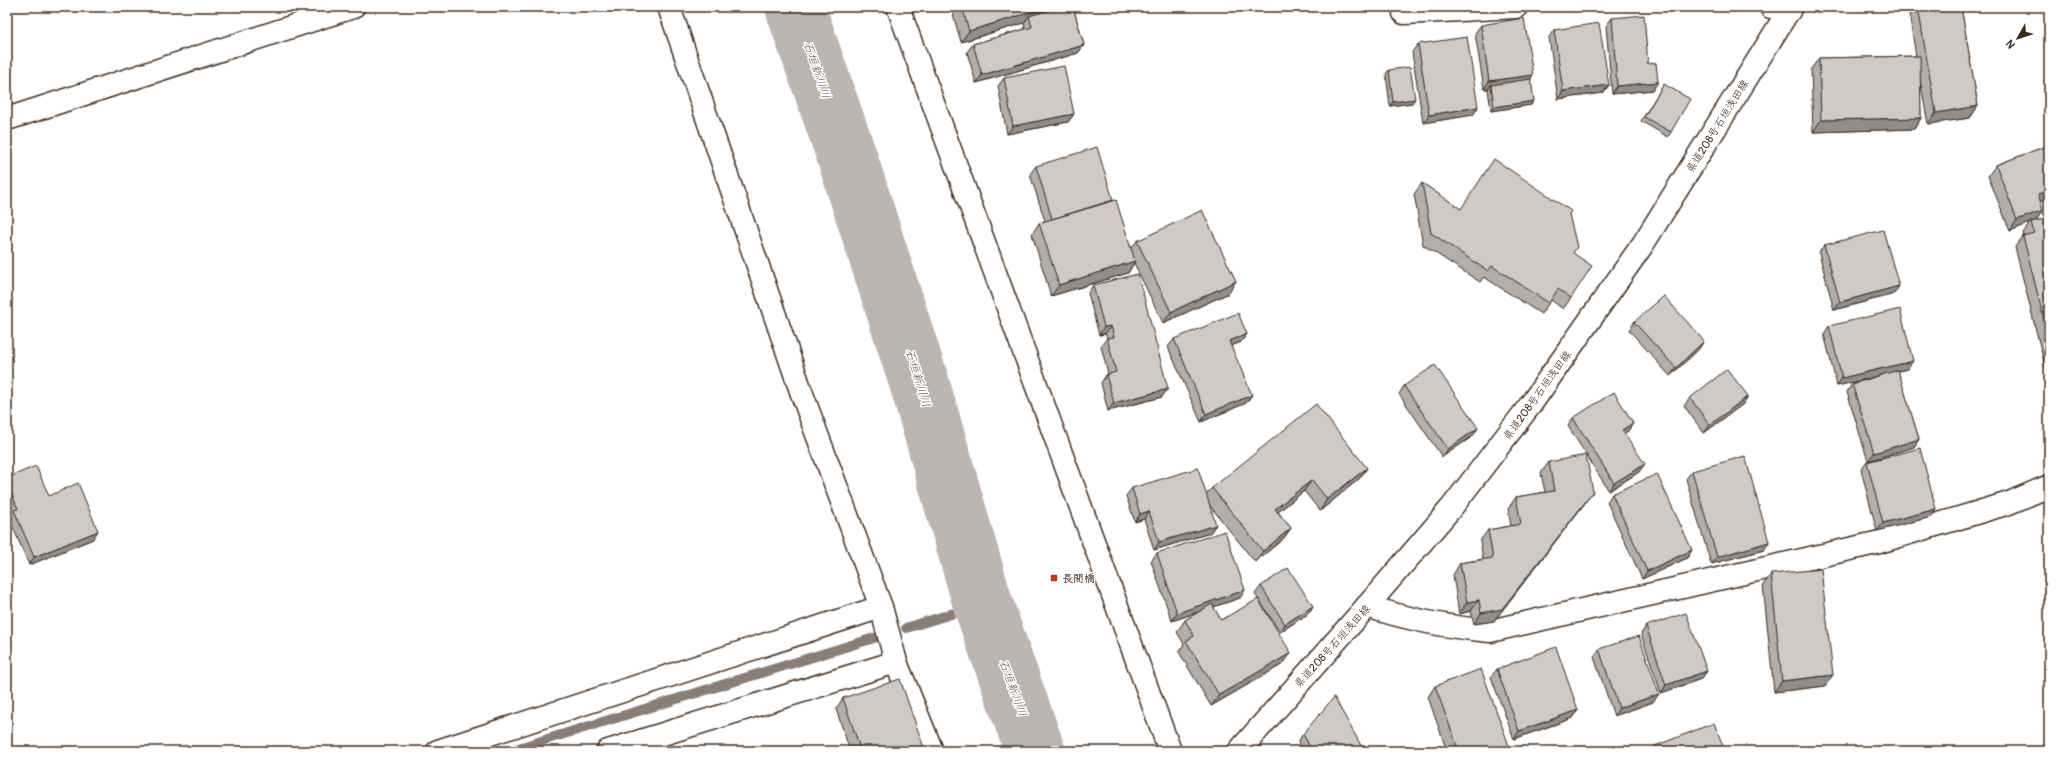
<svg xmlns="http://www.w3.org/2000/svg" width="2056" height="758" font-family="Pangolin,'Klee One',sans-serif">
	<rect width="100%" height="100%" fill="#fff"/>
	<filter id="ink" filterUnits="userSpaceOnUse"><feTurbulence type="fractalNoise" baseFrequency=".025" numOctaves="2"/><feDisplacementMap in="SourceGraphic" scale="8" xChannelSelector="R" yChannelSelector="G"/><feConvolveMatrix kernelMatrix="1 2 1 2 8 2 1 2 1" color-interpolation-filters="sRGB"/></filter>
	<g filter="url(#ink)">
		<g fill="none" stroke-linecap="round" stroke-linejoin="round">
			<g stroke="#887e77" stroke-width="10">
				<path d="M906 628 983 604"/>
				<path d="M509 751 874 638"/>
			</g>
			<path stroke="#bcb6b3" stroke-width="60" d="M795 7 847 157 920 385 983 604 1035 751"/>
			<defs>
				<g id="street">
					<path d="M669 7 802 394 881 607 896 662 932 751"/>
					<path d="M1771 7 1789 11"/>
					<path d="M1404 13 1516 7"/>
					<path d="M7 119 353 7"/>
					<path d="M1367 606C1409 620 1446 627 1490 631L1876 543 2009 503 2049 486"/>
					<path d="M438 751 881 607"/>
					<path d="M608 751 896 662"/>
				</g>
				<g id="secondary">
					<path d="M898 7 1170 751"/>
					<path d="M1239 751 1367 606 1452 507 1531 404 1643 244 1791 7"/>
				</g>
			</defs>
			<use href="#street" stroke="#3b2a1e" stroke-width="25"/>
			<use href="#secondary" stroke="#3b2a1e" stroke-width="25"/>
			<use href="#street" stroke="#fff" stroke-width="22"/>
			<use href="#secondary" stroke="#fff" stroke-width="22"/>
		</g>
		<g fill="#b2aeab" stroke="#3b2a1e">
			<path d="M951 7H1073L1084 45 1078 53 976 83 967 52 973 44 1025 29 1024 24V23L961 42Z"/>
			<path d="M1908 7H1961L1978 106 1970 118 1928 124 1920 80 1921 118 1914 129 1813 132 1811 69 1819 58 1916 56Z"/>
			<path d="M1612 18 1648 64 1653 90 1612 94 1606 26Z"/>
			<path d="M1481 25 1531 79V105L1491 111 1488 89H1484L1475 33Z"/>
			<path d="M1554 30 1609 85 1603 93 1558 99 1549 37Z"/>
			<path d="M1418 44 1478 107 1473 115 1423 123 1412 52Z"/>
			<path d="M1389 70 1412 103 1390 106 1386 74Z"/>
			<path d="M1004 78 1074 114 1068 122 1007 134 998 86Z"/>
			<path d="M1664 84 1671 132 1668 137 1641 121Z"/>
			<path d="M2049 145V198L2040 201 2036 221 2049 218V382L2015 247 2023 236H2024L2023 233 2030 223 2010 231 1988 176 1996 165Z"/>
			<path d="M1036 166 1113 200 1131 248 1137 241 1229 293 1163 323 1134 263 1128 273 1051 296 1032 234 1039 223 1045 221 1030 174Z"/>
			<path d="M1422 183 1460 209 1569 214 1573 253 1571 298 1563 309 1551 300 1541 314 1484 277 1480 282 1423 245 1414 194Z"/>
			<path d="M1824 245 1899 286 1894 294 1834 310 1819 253Z"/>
			<path d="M1093 285 1162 397 1108 411 1101 383 1106 375 1108 374 1101 346 1107 338 1105 334 1099 335 1088 293Z"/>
			<path d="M1634 322 1699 349 1670 376 1629 330Z"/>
			<path d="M1829 326 1907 369 1898 371 1919 439 1914 447 1868 461 1847 392 1852 384 1882 375 1837 386 1824 334Z"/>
			<path d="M1247 334 1241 342 1231 346 1246 403 1201 422 1168 347 1174 339Z"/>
			<path d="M1404 386 1473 436 1442 457 1399 394Z"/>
			<path d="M1748 396 1743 404 1704 433 1684 406 1690 398Z"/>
			<path d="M1573 418 1633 423 1628 431 1624 433 1639 472 1609 491 1568 426Z"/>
			<path d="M1549 462 1585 503 1494 621 1474 624 1471 611 1459 614 1453 575 1460 563 1483 559 1480 541 1488 530 1511 526 1508 509 1516 497 1545 492 1541 473Z"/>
			<path d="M1867 462 1936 509 1931 517 1877 531 1861 470Z"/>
			<path d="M1367 468 1359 479 1320 511 1304 491 1278 512 1291 528 1283 539 1255 562 1210 506V533L1154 550 1144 519 1135 522 1126 496 1132 488 1206 495 1212 488Z"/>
			<path d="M1692 471 1769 542 1764 550 1711 564 1686 479Z"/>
			<path d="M7 478 49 496 93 539 29 565 9 518 11 514 7 504Z"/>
			<path d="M1612 494 1692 550 1687 558 1642 579 1607 502Z"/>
			<path d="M1157 553 1240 598 1213 607 1221 620 1291 653 1283 664 1211 706 1179 652 1184 644 1177 632 1185 620 1200 611 1172 621 1151 561Z"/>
			<path d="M1771 574 1825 686 1774 692 1763 585Z"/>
			<path d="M1261 586 1313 606 1308 614 1280 632 1255 594Z"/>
			<path d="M1646 626 1707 671 1701 679 1661 693 1641 634Z"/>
			<path d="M1599 649 1653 702 1614 716 1594 657Z"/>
			<path d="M1497 669 1578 710 1573 718 1514 739 1491 677Z"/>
			<path d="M1435 686 1511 751H1447L1428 697Z"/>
			<path d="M843 698 925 751H850L836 709Z"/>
			<path d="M1303 734 1364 751H1302L1298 742Z"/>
			<path d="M2049 739V751H2039L2047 740Z"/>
			<path d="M1655 746 1725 751H1652Z"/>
		</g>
		<g fill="#918d8b" stroke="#3b2a1e">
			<path d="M1048 7H1066L1029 16 1024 23 961 42 969 31Z"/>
			<path d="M1084 45 1078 53 976 83 982 75Z"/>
			<path d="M1533 75 1528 83 1491 85 1488 89H1484L1489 81Z"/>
			<path d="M1658 82 1653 90 1612 94 1617 86Z"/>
			<path d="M1609 85 1603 93 1558 99 1563 91Z"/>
			<path d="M1415 99 1412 103 1390 106 1393 102Z"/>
			<path d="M1534 101 1531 105 1491 111 1494 107Z"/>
			<path d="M1978 106 1970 118 1928 124 1936 113Z"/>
			<path d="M1478 107 1473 115 1423 123 1429 115Z"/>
			<path d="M1074 114 1068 122 1007 134 1013 126Z"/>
			<path d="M1921 118 1914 129 1813 132 1821 120Z"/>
			<path d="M2049 190V198L2030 205 2038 194Z"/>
			<path d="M2043 210 2036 221 2031 222 2030 223 2010 231 2017 220Z"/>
			<path d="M1135 261 1128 273 1051 296 1059 285Z"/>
			<path d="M1236 281 1229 293 1163 323 1171 312Z"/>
			<path d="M1899 286 1894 294 1834 310 1840 302Z"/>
			<path d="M1111 326 1105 334 1099 335 1104 327Z"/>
			<path d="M1247 334 1241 342 1223 349 1229 341Z"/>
			<path d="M1704 341 1699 349 1670 376 1676 368Z"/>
			<path d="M1913 361 1907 369 1837 386 1842 378Z"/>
			<path d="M1168 389 1162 397 1108 411 1114 403Z"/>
			<path d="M1252 395 1246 403 1201 422 1206 414Z"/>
			<path d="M1748 396 1743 404 1704 433 1710 425Z"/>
			<path d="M1633 423 1628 431 1617 438 1622 430Z"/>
			<path d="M1478 428 1473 436 1442 457 1448 449Z"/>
			<path d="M1919 439 1914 447 1868 461 1874 453Z"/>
			<path d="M1645 464 1639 472 1609 491 1614 483Z"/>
			<path d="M1367 468 1359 479 1320 511 1327 499Z"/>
			<path d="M1312 480 1304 491 1268 520 1275 509Z"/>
			<path d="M1593 492 1585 503 1494 621 1474 624 1481 613Z"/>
			<path d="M1936 509 1931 517 1877 531 1883 523Z"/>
			<path d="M1149 511 1144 519 1135 522 1140 514Z"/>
			<path d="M1216 525 1210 533 1154 550 1159 542Z"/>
			<path d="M1291 528 1283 539 1255 562 1263 551Z"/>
			<path d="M98 531 93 539 29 565 34 557Z"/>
			<path d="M1769 542 1764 550 1711 564 1717 557Z"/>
			<path d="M1692 550 1687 558 1642 579 1647 571Z"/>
			<path d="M1245 590 1240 598 1172 621 1177 613Z"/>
			<path d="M1479 600 1471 611 1459 614 1467 602Z"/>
			<path d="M1313 606 1308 614 1280 632 1285 624Z"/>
			<path d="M1291 653 1283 664 1211 706 1219 695Z"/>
			<path d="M1707 671 1701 679 1661 693 1666 685Z"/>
			<path d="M1833 675 1825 686 1774 692 1782 681Z"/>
			<path d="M1659 694 1653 702 1614 716 1619 708Z"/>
			<path d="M1578 710 1573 718 1514 739 1519 731Z"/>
		</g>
		<g fill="#cfcac7" stroke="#3b2a1e">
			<path d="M962 7H1048L969 31Z"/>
			<path d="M1060 7H1073L1084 45 982 75 973 44 1032 27 1029 16Z"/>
			<path d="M1918 7H1961L1978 106 1936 113Z"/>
			<path d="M1644 15 1648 64 1656 63 1658 82 1617 86 1612 18Z"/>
			<path d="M1524 18 1533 75 1489 81 1481 25Z"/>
			<path d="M1599 23 1609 85 1563 91 1554 30Z"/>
			<path d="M1467 37 1478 107 1429 115 1418 44Z"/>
			<path d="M1920 56 1921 118 1821 120 1819 58Z"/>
			<path d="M1064 66 1074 114 1013 126 1004 78Z"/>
			<path d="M1410 67 1415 99 1393 102 1389 70Z"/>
			<path d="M1531 79 1534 101 1494 107 1491 85Z"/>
			<path d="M1664 84 1690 99 1671 132 1644 117Z"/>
			<path d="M2049 145V190L2038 194 2043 210 2017 220 1996 165Z"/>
			<path d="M1097 147 1113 200 1052 219 1036 166Z"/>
			<path d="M1494 159 1571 211 1569 214 1577 247 1573 253 1592 266 1571 298 1558 289 1549 303 1492 266 1488 271 1431 233 1422 183 1461 209Z"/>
			<path d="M1116 200 1135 261 1059 285 1039 223Z"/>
			<path d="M1202 210 1236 281 1171 312 1137 241Z"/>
			<path d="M2049 218V339L2023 236 2034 233 2031 222Z"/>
			<path d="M1883 230 1899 286 1840 302 1824 245Z"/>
			<path d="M1138 274 1168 389 1114 403 1106 375 1116 372 1107 338 1114 337 1111 326 1104 327 1093 285Z"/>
			<path d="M1664 296 1704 341 1676 368 1634 322Z"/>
			<path d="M1900 309 1913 361 1842 378 1829 326Z"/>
			<path d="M1238 313 1247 334 1229 341 1252 395 1206 414 1174 339Z"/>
			<path d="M1435 365 1478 428 1448 449 1404 386Z"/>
			<path d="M1727 369 1748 396 1710 425 1690 398Z"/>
			<path d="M1898 370 1919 439 1874 453 1852 384Z"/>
			<path d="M1614 392 1633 423 1622 430 1645 464 1614 483 1573 418Z"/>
			<path d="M1316 404 1367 468 1327 499 1312 480 1275 509 1291 528 1263 551 1212 488Z"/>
			<path d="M1920 448 1936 509 1883 523 1867 462Z"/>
			<path d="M1586 455 1593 492 1502 609 1481 613 1479 600 1467 602 1460 563 1493 558 1488 530 1521 524 1516 497 1554 491 1549 462Z"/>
			<path d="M1745 456 1769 542 1717 557 1692 471Z"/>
			<path d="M36 466 49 496 78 483 98 531 34 557 14 510 18 509 7 483V478Z"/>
			<path d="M1198 468 1216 525 1159 542 1149 511 1140 514 1132 488Z"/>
			<path d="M1657 474 1692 550 1647 571 1612 494Z"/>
			<path d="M1225 531 1245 590 1177 613 1157 553Z"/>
			<path d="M1288 568 1313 606 1285 624 1261 586Z"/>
			<path d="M1821 569 1833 675 1782 681 1771 574Z"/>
			<path d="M1258 599 1291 653 1219 695 1186 641 1194 636 1185 620 1212 604 1221 620Z"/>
			<path d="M1686 613 1707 671 1666 685 1646 626Z"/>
			<path d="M1639 636 1659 694 1619 708 1599 649Z"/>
			<path d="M1556 647 1578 710 1519 731 1497 669Z"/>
			<path d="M1481 669 1511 751H1459L1435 686Z"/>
			<path d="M900 679 925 751H861L843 698Z"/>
			<path d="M1334 697 1364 751H1312L1303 734Z"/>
			<path d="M1714 723 1725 751H1657L1655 746Z"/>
			<path d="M2049 739V749L2047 740Z"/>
			<path d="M1562 747 1563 751H1551Z"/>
		</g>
	</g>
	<rect fill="#c8321e" stroke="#fff" stroke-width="1.5" x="1050" y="574" width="8" height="8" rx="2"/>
	<g text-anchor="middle" stroke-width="3" stroke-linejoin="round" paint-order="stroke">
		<g font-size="11" fill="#3b2a1e" stroke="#fff">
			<text transform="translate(1717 126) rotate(-58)" y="4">県道208号石垣浅田線</text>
			<text transform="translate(1537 395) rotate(-54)" y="4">県道208号石垣浅田線</text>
			<text transform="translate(1332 646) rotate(-48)" y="4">県道208号石垣浅田線</text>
		</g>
		<g font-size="11" font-weight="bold" fill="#3b2a1e" stroke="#fff" text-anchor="start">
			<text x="1062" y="582">長間橋</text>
		</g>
		<g font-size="12" font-style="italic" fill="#685b52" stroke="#fff">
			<text transform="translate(817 70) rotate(71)" y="4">石垣新川川</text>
			<text transform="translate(918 378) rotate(73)" y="4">石垣新川川</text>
			<text transform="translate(1013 688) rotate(70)" y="4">石垣新川川</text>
		</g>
	</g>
	<rect width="2056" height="758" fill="none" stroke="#fff" stroke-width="24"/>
	<rect x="12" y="12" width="2032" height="734" fill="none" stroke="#3b2a1e" stroke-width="1.5" filter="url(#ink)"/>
	<g transform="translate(2018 38) rotate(231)" stroke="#ffffff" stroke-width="3" paint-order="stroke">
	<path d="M0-3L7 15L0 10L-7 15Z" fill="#3b2a1e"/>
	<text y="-6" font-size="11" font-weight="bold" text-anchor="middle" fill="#3b2a1e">N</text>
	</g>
</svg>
